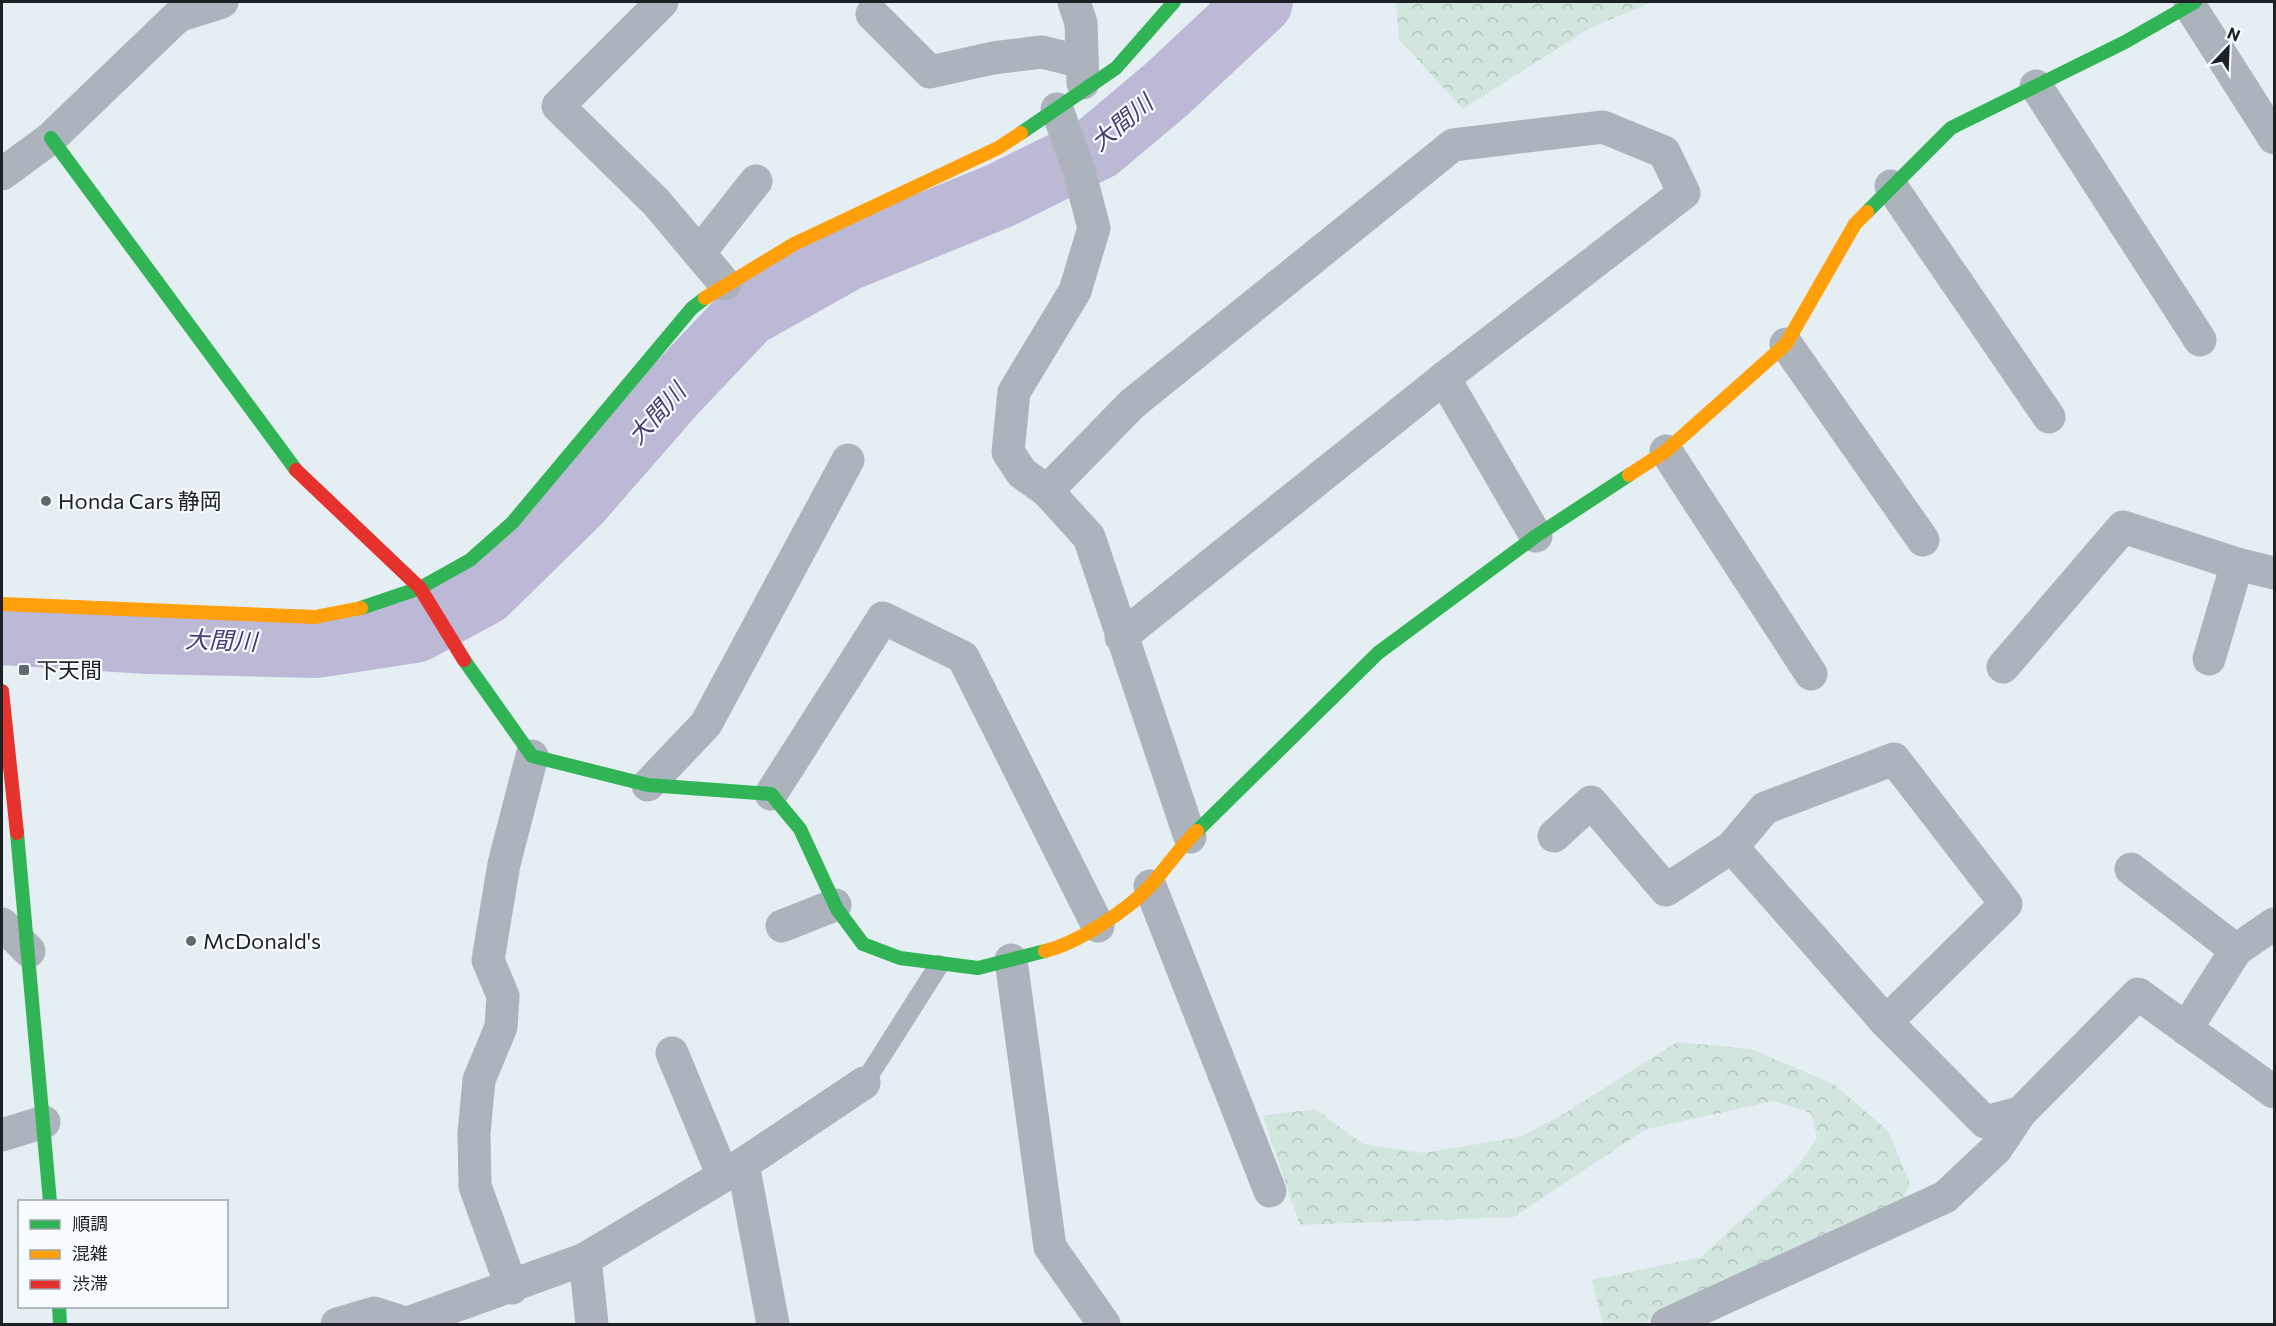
<svg xmlns="http://www.w3.org/2000/svg" width="2276" height="1326" font-family="Commissioner,'Noto Sans JP',sans-serif">
	<defs>
		<pattern id="forest-crowns" width="20" height="18" patternUnits="userSpaceOnUse" patternTransform="scale(1.5)"><rect width="20" height="18" fill="#d2e5de"/><path d="M2 6a3 3 0 1 1 6 0M12 15a3 3 0 1 1 6 0" fill="none" stroke="#b4c4be"/></pattern>
	</defs>
	<rect width="100%" height="100%" fill="#e5eef2"/>
	<g fill="url(#forest-crowns)">
		<path d="M1396 2H1652L1590 28 1463 109 1399 39Z"/>
		<path d="M1677 1042 1751 1049 1835 1085 1888 1131 1910 1184 1897 1213 1783 1271 1641 1324H1603L1592 1280 1701 1257 1795 1170 1817 1139 1811 1113 1774 1101 1646 1129 1514 1217 1300 1225 1263 1116 1315 1109 1363 1144 1424 1153 1521 1137 1565 1113Z"/>
	</g>
	<g fill="none" stroke-linecap="round" stroke-linejoin="round">
		<path stroke="#bcb9d6" stroke-width="66" d="M2 632 149 641 317 645 415 630 485 592 577 502 673 392 747 314 847 258 999 196 1098 147 1167 89 1260 2"/>
		<path stroke="#acb3bd" stroke-width="20" d="M864 1083 939 965"/>
		<g stroke="#acb3bd" stroke-width="33">
			<path d="M662 2 558 106 656 202 725 284"/>
			<path d="M1074 2 1081 23 1083 83"/>
			<path d="M2190 6 2274 138"/>
			<path d="M872 14 930 72 993 58 1042 52 1082 62"/>
			<path d="M2036 86 2200 340"/>
			<path d="M2 174 51 138 178 16 222 2"/>
			<path d="M1891 186 2049 417"/>
			<path d="M699 253 756 181"/>
			<path d="M1786 344 1923 540"/>
			<path d="M1444 378 1536 536"/>
			<path d="M1666 451 1811 674"/>
			<path d="M1047 491 1022 473 1008 452 1014 392 1075 291 1094 228 1079 171 1057 109"/>
			<path d="M1121 637 1444 378 1684 193 1664 152 1603 127 1453 145 1132 404 1047 491 1089 537 1190 837"/>
			<path d="M2209 659 2237 564"/>
			<path d="M2003 667 2123 527 2237 564 2274 573"/>
			<path d="M648 785 706 724 848 460"/>
			<path d="M771 794 883 618 963 657 1098 926"/>
			<path d="M1554 836 1591 802 1666 890 1732 847 1886 1022 1985 1122 2020 1113"/>
			<path d="M1732 847 1765 808 1894 759 2006 904 1886 1022"/>
			<path d="M2131 869 2236 950 2274 924"/>
			<path d="M1150 886 1270 1191"/>
			<path d="M2 924 29 951"/>
			<path d="M782 926 835 905"/>
			<path d="M1011 960 1050 1247 1104 1324"/>
			<path d="M2186 1029 2236 950"/>
			<path d="M672 1053 723 1176"/>
			<path d="M2 1135 44 1122"/>
			<path d="M743 1164 773 1324"/>
			<path d="M585 1259 592 1324"/>
			<path d="M512 1288 475 1186 474 1133 479 1080 501 1027 503 996 488 960 504 864 532 756"/>
			<path d="M337 1324 374 1313 405 1323"/>
			<path d="M405 1324 585 1259 743 1164 864 1083"/>
			<path d="M1667 1324 1945 1197 1996 1149 2020 1113 2138 994 2274 1092"/>
		</g>
		<g stroke="#30b455" stroke-width="14">
			<path d="M1021 133 1116 68 1174 2"/>
			<path d="M51 138 296 470"/>
			<path d="M1867 212 1951 128 2125 42 2195 2"/>
			<path d="M361 608 420 588 470 560 512 523 692 308 705 298"/>
			<path d="M464 660 532 756 648 785 771 794 800 829 837 909 863 944 900 958 978 968 1045 951"/>
			<path d="M1197 831 1378 653 1536 536 1629 475"/>
			<path d="M17 833 50 1202"/>
			<path d="M59 1306 60 1324"/>
		</g>
		<g stroke="#ff9f0a" stroke-width="14">
			<path d="M705 298 794 244 998 148 1021 133"/>
			<path d="M1629 475 1666 451 1786 344 1855 224 1867 212"/>
			<path d="M2 604 315 617 361 608"/>
			<path d="M1045 951C1078 943 1128 910 1151 885 1167 867 1180 847 1197 831"/>
		</g>
		<g stroke="#e5322d" stroke-width="14">
			<path d="M296 470 420 588 464 660"/>
			<path d="M2 691 17 833"/>
		</g>
	</g>
	<g fill="#62696c" stroke="#f5fbff" stroke-width="2">
		<circle cx="46" cy="501" r="6"/>
		<rect x="18" y="664" width="12" height="12" rx="3"/>
		<circle cx="191" cy="941" r="6"/>
	</g>
	<g text-anchor="middle" stroke-width="4.5" stroke-linejoin="round" paint-order="stroke">
		<g font-size="22" fill="#1b2124" stroke="#f5fbff" text-anchor="start">
			<text x="58" y="509">Honda Cars 静岡</text>
			<text x="36" y="678">下天間</text>
			<text x="203" y="949">McDonald's</text>
		</g>
		<g font-size="24" font-style="italic" fill="#4b3c71" stroke="#f5fbff">
			<text transform="translate(1122 123) rotate(-40)" y="8">大間川</text>
			<text transform="translate(657 414) rotate(-48)" y="8">大間川</text>
			<text transform="translate(221 641) rotate(2)" y="8">大間川</text>
		</g>
	</g>
	<rect width="2276" height="1326" fill="none" stroke="#1b2124" stroke-width="6"/>
	<rect x="18" y="1200" width="210" height="108" fill="#f5fbff" stroke="#9ea4a7" stroke-width="1.5"/>
	<rect x="30" y="1220" width="30" height="9" fill="#30b455" stroke="#9ea4a7" stroke-width="1.5"/>
	<text x="72" y="1230" font-size="18" fill="#1b2124">順調</text>
	<rect x="30" y="1250" width="30" height="9" fill="#ff9f0a" stroke="#9ea4a7" stroke-width="1.5"/>
	<text x="72" y="1260" font-size="18" fill="#1b2124">混雑</text>
	<rect x="30" y="1280" width="30" height="9" fill="#e5322d" stroke="#9ea4a7" stroke-width="1.5"/>
	<text x="72" y="1290" font-size="18" fill="#1b2124">渋滞</text>
	<g transform="translate(2228 48) rotate(23)" stroke="#f5fbff" stroke-width="4.5" paint-order="stroke">
	<path d="M0-4.5L10 22L0 15L-10 22Z" fill="#1b2124"/>
	<text y="-9" font-size="16" font-weight="bold" text-anchor="middle" fill="#1b2124">N</text>
	</g>
</svg>
